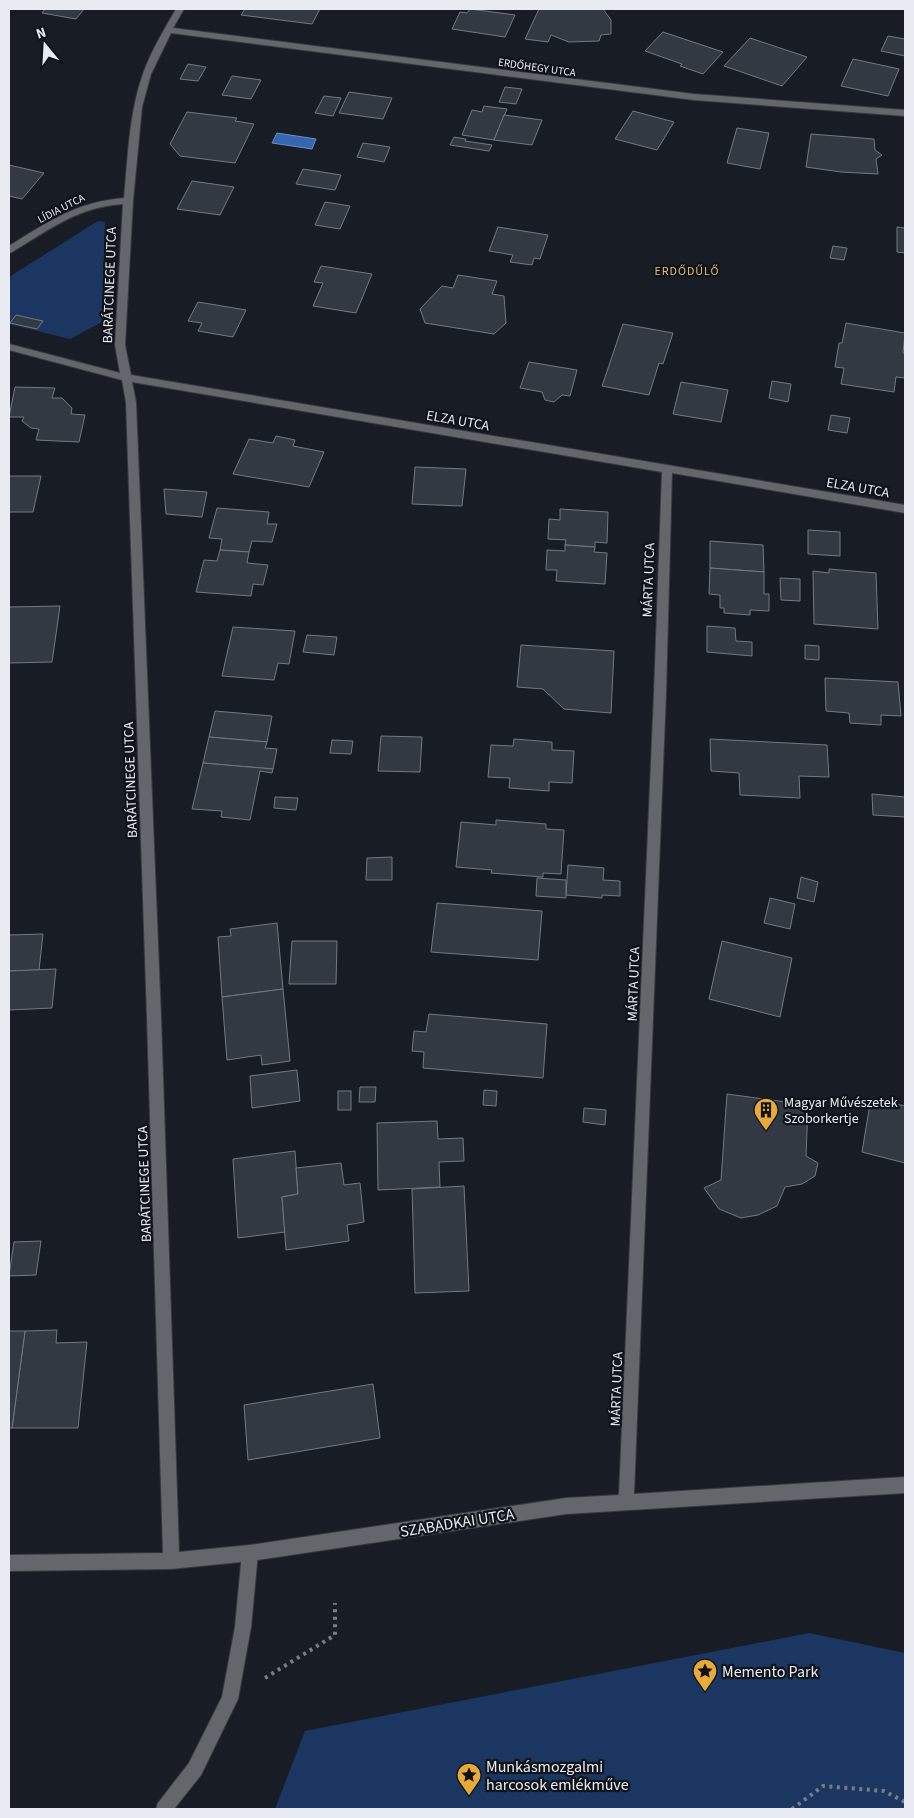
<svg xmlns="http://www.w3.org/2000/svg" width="914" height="1818" font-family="'Source Sans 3',sans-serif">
	<rect width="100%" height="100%" fill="#181d25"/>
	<g fill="#1a3661">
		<path d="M98 221 105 222 102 322 70 339 9 324V277Z"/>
		<path d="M809 1633 905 1653V1809H275L305 1731Z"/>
	</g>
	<path fill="#3666af" stroke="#6b8ec3" d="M277 133 316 139 312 149 272 143Z"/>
	<g fill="#333942" stroke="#737983">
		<path d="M45 9H84L76 19 42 13Z"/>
		<path d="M245 9H320L312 24 241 15Z"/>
		<path d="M470 9 515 15 505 37 452 29 460 12 467 13Z"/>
		<path d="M539 9H603L611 20V34L601 35 599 41 569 42 551 35 548 42 525 39Z"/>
		<path d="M663 32 723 52 703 74 680 66 682 64 645 51Z"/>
		<path d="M888 36 905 39V56L881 51Z"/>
		<path d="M750 38 807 57 782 86 724 66Z"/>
		<path d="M853 59 899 69 888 96 841 86Z"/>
		<path d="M188 64 206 67 198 81 180 79Z"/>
		<path d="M232 76 261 80 251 99 222 95Z"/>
		<path d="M505 87 522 89 516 104 499 102Z"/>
		<path d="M349 92 392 98 383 119 339 113Z"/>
		<path d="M324 96 341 98 333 116 315 113Z"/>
		<path d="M484 106 507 109 494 140 462 135 472 110 482 112Z"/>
		<path d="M633 111 674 122 657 150 615 139Z"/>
		<path d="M187 112 237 118 235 121 254 124 235 163 180 156 170 144Z"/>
		<path d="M504 115 542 120 532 145 494 140Z"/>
		<path d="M737 128 769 133 760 169 727 163Z"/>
		<path d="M811 134 874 139 875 150 882 155 876 159 878 174 841 172 806 167Z"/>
		<path d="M454 137 466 139 465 141 492 145 489 151 450 145Z"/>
		<path d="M363 143 390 147 384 162 357 157Z"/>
		<path d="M9 165 44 173 22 199 9 196Z"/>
		<path d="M303 169 341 175 335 190 296 184Z"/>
		<path d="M192 181 234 187 220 215 177 209Z"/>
		<path d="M325 202 350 206 340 229 315 225Z"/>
		<path d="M498 227 548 235 540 259 534 258 532 265 510 262 513 255 489 251Z"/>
		<path d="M897 227 905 228V253L897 252Z"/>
		<path d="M833 246 847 248 844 260 830 258Z"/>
		<path d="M321 266 372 274 356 313 313 306 323 283 314 282Z"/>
		<path d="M458 275 497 281 492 294 504 296 506 323 494 334 425 323 420 309 442 286 453 288Z"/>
		<path d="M198 302 246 310 233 337 198 331 202 323 188 321Z"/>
		<path d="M16 315 43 321 37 329 10 323Z"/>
		<path d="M846 323 905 333 903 353H905V378L896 377 894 392 841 384 844 368 835 367 839 343H842Z"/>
		<path d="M623 324 673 333 663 364 659 363 649 395 602 386Z"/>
		<path d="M529 362 577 370 570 396 562 395 554 402 545 400 542 392 520 388Z"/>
		<path d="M772 381 791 384 788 402 769 398Z"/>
		<path d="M681 382 728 390 721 422 673 414Z"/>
		<path d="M15 387 55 388 52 398H62L72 408 71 414 85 415 79 442 36 440 39 429 31 428 22 421 24 417H9Z"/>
		<path d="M831 415 850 418 847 433 828 430Z"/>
		<path d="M276 436 295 440 293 446 324 452 309 487 233 474 249 439 273 443Z"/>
		<path d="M415 467 466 469 462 506 412 504Z"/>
		<path d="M9 476H41L33 512H9Z"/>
		<path d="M164 489 207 492 202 517 166 514Z"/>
		<path d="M217 508 269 512 267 524H277L272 542 252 541 249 552 220 550 222 539 209 538Z"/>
		<path d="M560 509 608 512 607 543 595 542V547L565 545 566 540 548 539 549 519 560 520Z"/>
		<path d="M808 530 840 532V556L808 554Z"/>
		<path d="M710 541 763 545 764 572 710 568Z"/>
		<path d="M565 545 595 547 594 552 607 553 605 584 556 581 557 570H546L547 550 565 551Z"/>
		<path d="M220 550 249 552 247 563 268 565 263 585 253 584 251 596 196 592 204 560 217 561Z"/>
		<path d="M710 568 764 572V594H769V611L750 610V615L724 613V608H720V595L709 594Z"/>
		<path d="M829 569 876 573 878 629 814 624 813 571 829 573Z"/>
		<path d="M780 578 800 579V601L781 600Z"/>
		<path d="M60 606 52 662 9 663V607Z"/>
		<path d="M707 626 735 628 736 641 752 642V656L707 652Z"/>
		<path d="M233 627 295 631 289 664 278 663 274 680 222 676Z"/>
		<path d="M307 635 337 637 334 655 303 652Z"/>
		<path d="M521 645 614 651 611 713 564 709 543 689 517 687Z"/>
		<path d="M805 645 819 646V660L805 659Z"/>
		<path d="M825 678 898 682 901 716 881 715V725L850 723 849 713 826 711Z"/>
		<path d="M215 711 272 716 267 742 209 737Z"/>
		<path d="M381 736 422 737 420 772 378 771Z"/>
		<path d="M209 737 267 742 265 748 277 749 273 769 203 763Z"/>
		<path d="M514 739 552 742V750L574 751 572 783 549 782V791L509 788 510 778 488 777 491 745 513 746Z"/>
		<path d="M710 739 827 745 829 777 799 776 800 798 740 795 739 773 711 771Z"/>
		<path d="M332 740 353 741 351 754 330 753Z"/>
		<path d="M203 763 273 769 272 773 260 771 250 820 221 817 222 811 192 809Z"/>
		<path d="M872 794 905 797V817L873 815Z"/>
		<path d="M275 797 298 798 296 810 274 808Z"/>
		<path d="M496 820 546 824V829L564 830 561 874 543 873V877L491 873 492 870 456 867 461 822 496 825Z"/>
		<path d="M392 857V880H366L367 858Z"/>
		<path d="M568 865 604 868 603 880 620 881V896L602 895V898L566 895Z"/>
		<path d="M801 877 818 882 814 902 797 898Z"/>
		<path d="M537 878 566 880V898L536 896Z"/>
		<path d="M770 898 795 904 790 929 764 923Z"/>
		<path d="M437 903 542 911 538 960 431 952Z"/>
		<path d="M277 923 283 989 222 997 218 937 231 936 230 929Z"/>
		<path d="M43 934 39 970 9 971V935Z"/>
		<path d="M292 941H337L336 984H289Z"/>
		<path d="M722 941 792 958 780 1017 709 999Z"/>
		<path d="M56 969 52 1008 9 1010V971Z"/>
		<path d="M283 989 290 1061 262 1065 261 1055 227 1060 222 997Z"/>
		<path d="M429 1014 547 1024 543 1078 423 1068 424 1052 412 1051 414 1031 426 1032Z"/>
		<path d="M297 1070 300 1101 252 1108 250 1076Z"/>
		<path d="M360 1087H376L375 1102H359Z"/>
		<path d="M484 1090 497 1091 496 1106 483 1105Z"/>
		<rect x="338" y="1091" width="13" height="19"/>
		<path d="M727 1094 808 1105 806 1156 818 1163 815 1176 802 1184 785 1187 777 1206 758 1215 741 1218 719 1209 704 1188 721 1180Z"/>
		<path d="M871 1098 905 1106V1163L862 1152Z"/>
		<path d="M584 1108 606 1110 605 1125 583 1122Z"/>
		<path d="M437 1121 438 1139 463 1138 464 1161 439 1162 440 1187 378 1190 377 1123Z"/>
		<path d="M295 1151 298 1194 282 1197 285 1232 238 1238 233 1159Z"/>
		<path d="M341 1163 344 1185 360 1183 364 1222 347 1225 349 1241 286 1250 282 1197 298 1194 296 1168Z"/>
		<path d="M464 1186 469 1291 415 1293 412 1189Z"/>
		<path d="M41 1241 36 1275 9 1276 14 1242Z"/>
		<path d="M57 1330 56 1343 87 1342 78 1428H12L25 1331Z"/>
		<path d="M9 1331H25L12 1428H9Z"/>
		<path d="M373 1384 380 1438 248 1460 244 1405Z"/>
	</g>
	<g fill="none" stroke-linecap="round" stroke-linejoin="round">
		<defs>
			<path id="service" d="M250 1545 256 1547 258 1553 251 1627 238 1699 201 1775 174 1809H156L158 1803 189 1763 222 1697 235 1627 242 1553 244 1547Z"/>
			<path id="minor" d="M176 9H184L173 28 694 94 905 110V116L694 100 171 33 151 74 142 107 133 201 125 345 131 375 905 505V513L672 473 666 693 634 1494 905 1477V1493L566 1514 250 1561 171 1569 9 1571V1555L163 1553 147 1017 126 402 122 380 9 350V344L120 373 115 345 123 204C78 207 50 229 12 252L9 253V246C48 222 76 202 124 198 128 157 129 113 143 74 151 51 164 30 176 9ZM132 382 662 472 654 693 619 1495 566 1498 250 1545 179 1552 161 1017 136 402Z"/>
		</defs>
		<use href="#service" stroke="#353a42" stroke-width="2"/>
		<use href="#minor" stroke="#353a42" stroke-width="2"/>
		<g stroke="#787c83" stroke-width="4" stroke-dasharray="3 4.5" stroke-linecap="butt">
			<path d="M265 1678 335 1635V1603"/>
			<path d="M792 1809 823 1786 884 1791 905 1802"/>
		</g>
		<use href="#service" fill="#63666b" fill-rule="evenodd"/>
		<use href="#minor" fill="#63666b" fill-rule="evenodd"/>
	</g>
	<defs>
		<symbol id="building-pin" viewBox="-11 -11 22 30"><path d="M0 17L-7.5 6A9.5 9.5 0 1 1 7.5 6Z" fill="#e9ab38" stroke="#0f141b"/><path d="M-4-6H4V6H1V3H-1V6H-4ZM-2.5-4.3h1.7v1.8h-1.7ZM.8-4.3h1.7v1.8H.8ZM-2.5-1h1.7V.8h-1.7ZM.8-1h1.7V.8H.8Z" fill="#111"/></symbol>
		<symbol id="sight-pin" viewBox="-11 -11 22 30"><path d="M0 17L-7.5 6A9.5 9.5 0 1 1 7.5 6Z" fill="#e9ab38" stroke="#0f141b"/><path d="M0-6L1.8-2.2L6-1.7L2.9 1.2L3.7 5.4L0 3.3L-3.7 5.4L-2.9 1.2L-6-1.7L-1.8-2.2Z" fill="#111"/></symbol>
	</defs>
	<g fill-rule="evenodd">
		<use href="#building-pin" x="752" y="1096" width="28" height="38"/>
		<use href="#sight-pin" x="691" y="1657" width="28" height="38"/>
		<use href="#sight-pin" x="455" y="1761" width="28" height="38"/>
	</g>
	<g text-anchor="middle" stroke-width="4.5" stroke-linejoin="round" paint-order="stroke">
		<g font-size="11" fill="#e8ebf1" stroke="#0f141b">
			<text transform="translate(537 67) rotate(8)" y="4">ERDŐHEGY UTCA</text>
			<text transform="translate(61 208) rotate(-27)" y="4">LÍDIA UTCA</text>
		</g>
		<g font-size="12" letter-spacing="1" fill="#e6bb76" stroke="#0f141b">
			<text x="687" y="275">ERDŐDŰLŐ</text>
		</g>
		<g font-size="14" fill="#e8ebf1" stroke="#0f141b">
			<text transform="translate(109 285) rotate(-88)" y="5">BARÁTCINEGE UTCA</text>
			<text transform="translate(458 420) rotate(10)" y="5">ELZA UTCA</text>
			<text transform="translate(858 487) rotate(10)" y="5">ELZA UTCA</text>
			<text transform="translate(648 580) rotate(-88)" y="5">MÁRTA UTCA</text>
			<text transform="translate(130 780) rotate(-92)" y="5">BARÁTCINEGE UTCA</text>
			<text transform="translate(633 984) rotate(-88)" y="5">MÁRTA UTCA</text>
			<text transform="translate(144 1184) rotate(-92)" y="5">BARÁTCINEGE UTCA</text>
			<text transform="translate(616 1389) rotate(-88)" y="5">MÁRTA UTCA</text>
		</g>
		<g font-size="14" fill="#e8ebf1" stroke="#0f141b" text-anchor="start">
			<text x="784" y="1107">Magyar Művészetek<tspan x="784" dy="16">Szoborkertje</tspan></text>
		</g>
		<g font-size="16" fill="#e8ebf1" stroke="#0f141b">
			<text transform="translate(457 1522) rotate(-9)" y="6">SZABADKAI UTCA</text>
		</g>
		<g font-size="16" fill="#e8ebf1" stroke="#0f141b" text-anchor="start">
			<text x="722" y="1677">Memento Park</text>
			<text x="486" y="1772">Munkásmozgalmi<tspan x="486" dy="18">harcosok emlékműve</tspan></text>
		</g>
	</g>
	<rect width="914" height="1818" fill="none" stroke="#e8ebf1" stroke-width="20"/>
	<g transform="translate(45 45) rotate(342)" stroke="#0f141b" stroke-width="4" paint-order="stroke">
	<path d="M0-4L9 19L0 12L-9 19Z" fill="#e8ebf1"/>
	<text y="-8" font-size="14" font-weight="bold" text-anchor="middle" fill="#e8ebf1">N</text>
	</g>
</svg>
